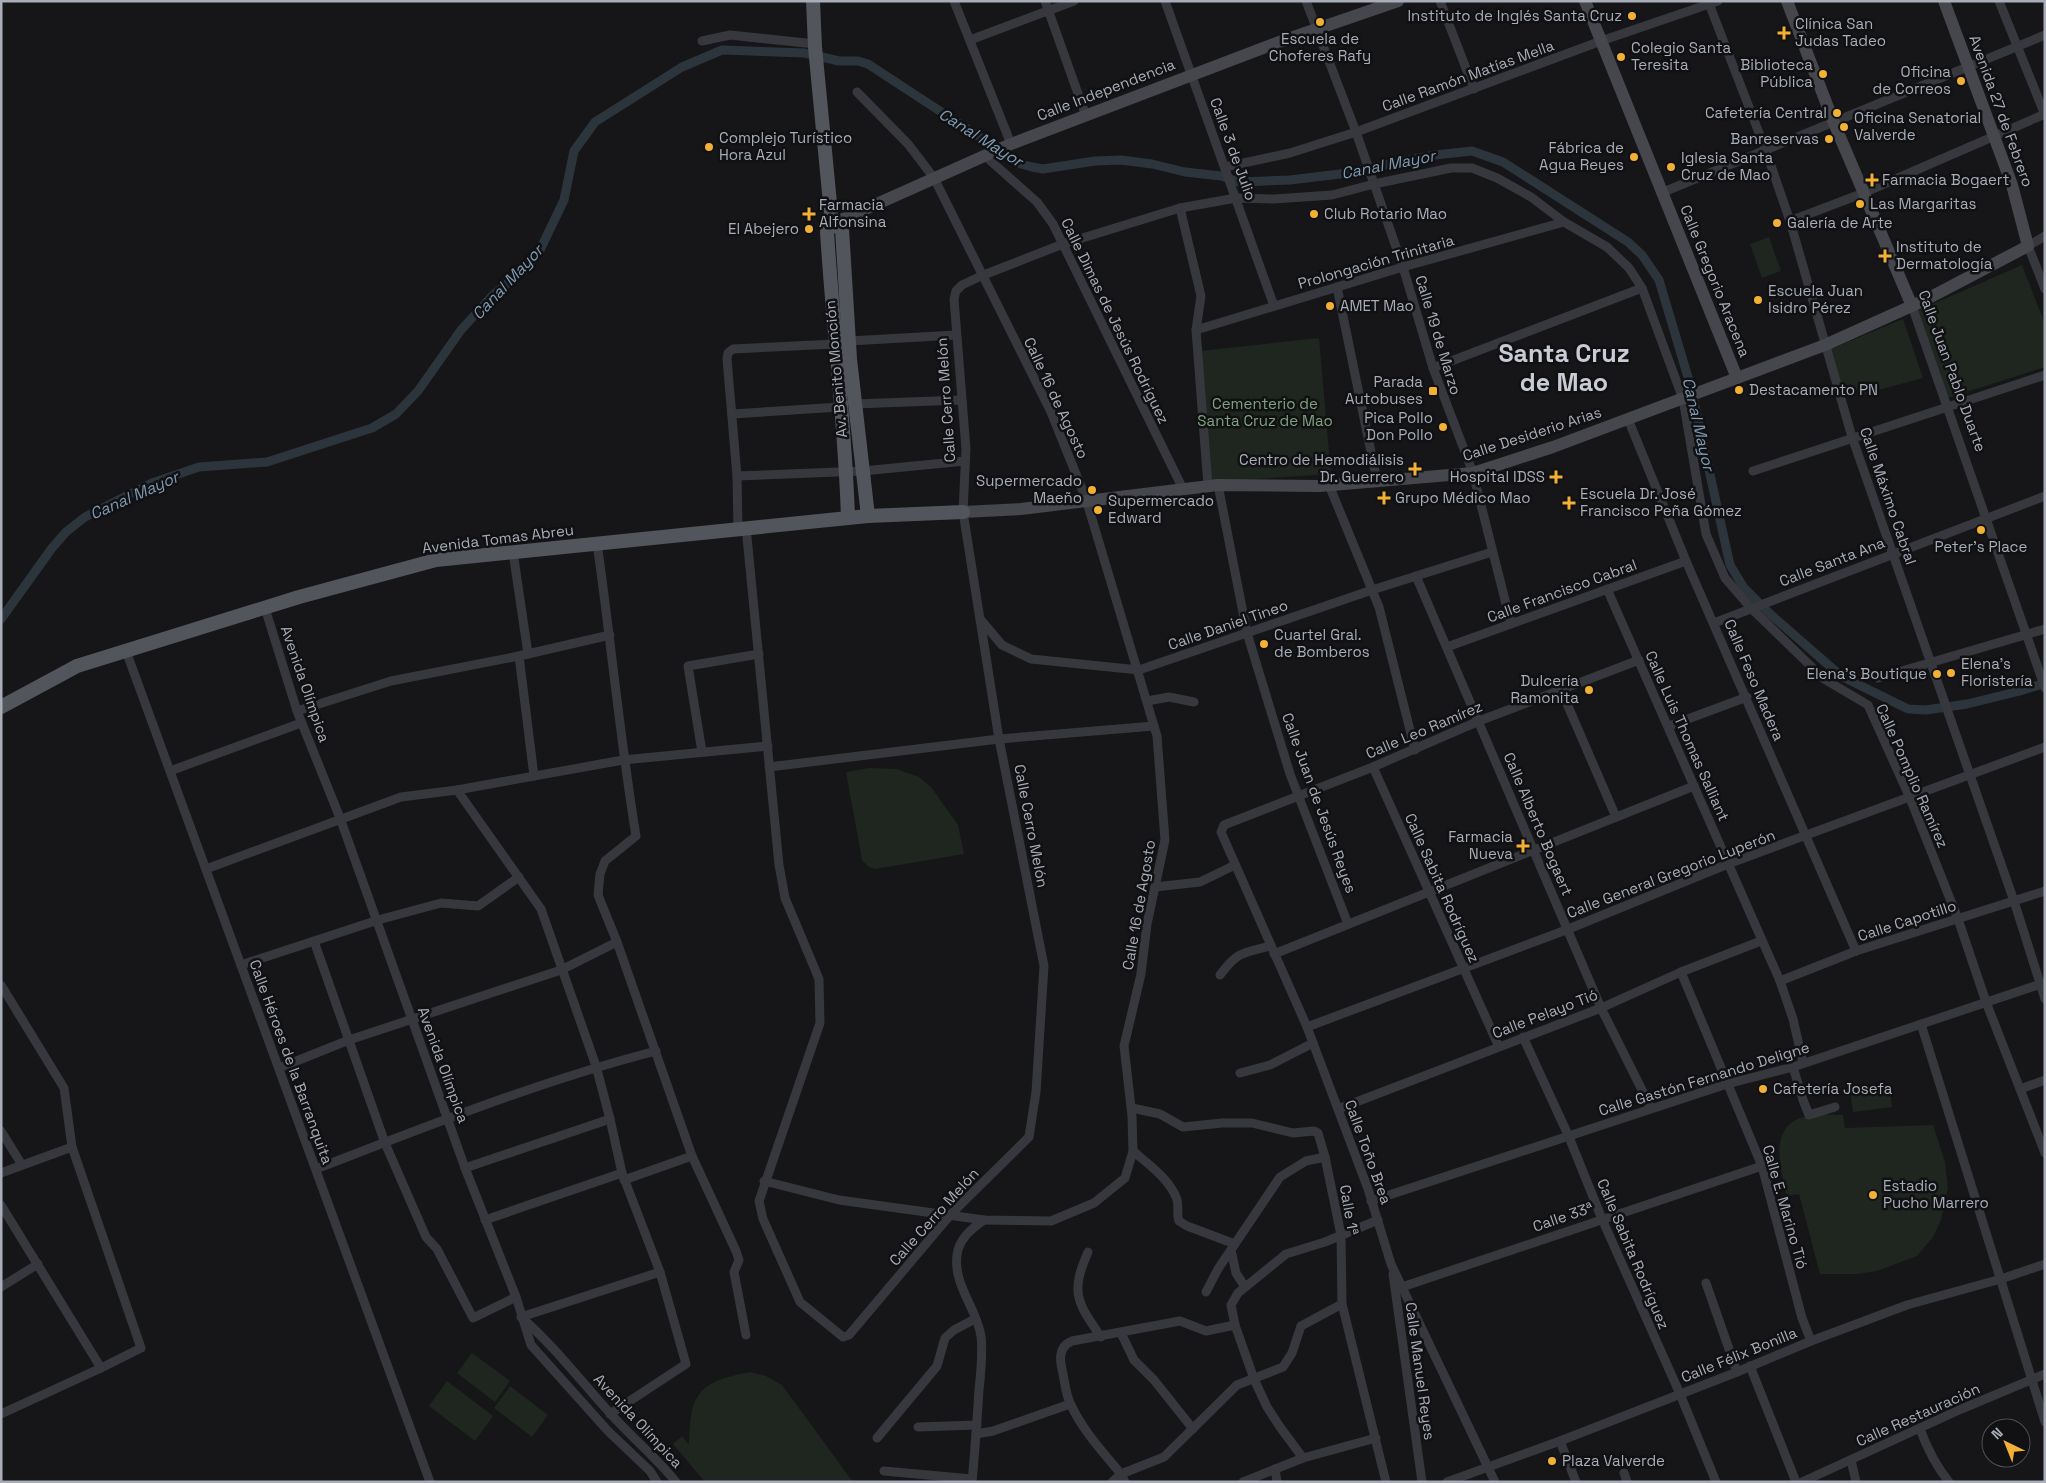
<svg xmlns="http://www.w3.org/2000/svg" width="2046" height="1483" font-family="'Space Grotesk',sans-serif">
	<rect width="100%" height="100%" fill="#161618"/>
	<g fill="#1e261f">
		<path d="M1769 237 1781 271 1762 278 1750 244Z"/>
		<path d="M2022 265 2045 324V367L1945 399 1917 311Z"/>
		<path d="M1903 319 1923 378 1864 394 1862 389 1840 395 1826 351Z"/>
		<path d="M1319 338 1331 474 1211 482 1200 351Z"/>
		<path d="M869 768 896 769 919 777 931 787 958 825 964 854 875 869 869 867 862 860 846 772Z"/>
		<path d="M1889 1084 1892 1107 1853 1112 1850 1089Z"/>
		<path d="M1843 1115 1845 1128 1933 1125 1945 1162 1948 1188 1941 1220 1933 1237 1917 1256 1877 1271 1857 1274H1820L1799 1194 1787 1196C1781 1170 1767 1127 1804 1117 1816 1113 1831 1115 1843 1115Z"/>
		<path d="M472 1353 510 1381 495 1402 457 1373Z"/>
		<path d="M750 1372 766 1376 782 1385 853 1482H705L673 1444 682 1436 689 1445C690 1393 698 1382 750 1372Z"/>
		<path d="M447 1381 493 1416 475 1441 429 1406Z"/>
		<path d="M510 1386 548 1415 532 1437 494 1408Z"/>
	</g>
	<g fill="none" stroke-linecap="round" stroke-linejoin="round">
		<path stroke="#2c353c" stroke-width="9" d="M1 619 52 548 66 532 85 517 152 483 199 467 267 462 372 428 396 414 418 391 461 330 493 295 524 270 540 250 564 200 574 151 595 122 682 67 722 50 804 53 839 61H858L868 64 1007 155 1021 164 1032 167 1043 169 1095 161 1121 160 1152 164 1185 172 1221 176 1239 182 1290 180 1340 174 1435 155 1472 151 1503 162 1628 242 1642 255 1659 280 1690 384 1730 565 1744 588 1769 613 1841 676 1908 709 1926 710 1967 704 2020 691 2045 683"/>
		<g stroke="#37383d" stroke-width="9">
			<path d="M954 1 1011 144"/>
			<path d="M1045 1 1086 116"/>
			<path d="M1165 1 1274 306"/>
			<path d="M1306 1 1356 132 1403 267 1433 368 1473 473 1511 624"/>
			<path d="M1440 1 1474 89"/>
			<path d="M1708 1 1766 151 1790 221 1852 437 2014 901 2045 999"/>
			<path d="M1999 1 2045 115"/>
			<path d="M970 40 1074 1"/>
			<path d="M702 41 730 35 815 44"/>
			<path d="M985 156 1037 202 1053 224 1183 489"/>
			<path d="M1225 167 1290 153 1356 132 1601 41 1718 1"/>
			<path d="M1661 193 2045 35"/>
			<path d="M1180 208 1201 296 1196 330 1208 486"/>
			<path d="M1790 221 1861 194 2045 114"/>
			<path d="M2045 236 2028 246 2045 289"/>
			<path d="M1337 287 1377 481"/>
			<path d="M1912 306 2045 688"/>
			<path d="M1196 330 1403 267 1564 222"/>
			<path d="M849 341 956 335"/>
			<path d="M1433 368 1642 288"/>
			<path d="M855 404 961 400"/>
			<path d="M732 414 840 407"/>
			<path d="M1628 419 1686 561 1856 951"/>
			<path d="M1753 471 2045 375"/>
			<path d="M737 476 863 471 965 461"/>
			<path d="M1218 485 1247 633 1290 774 1348 924"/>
			<path d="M1329 485 1379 607 1415 750"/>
			<path d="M746 527 779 865 785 898 819 979 820 1023 759 1201 763 1219 800 1302 843 1337 849 1335 951 1214 1029 1137 1036 1092 1044 966 999 739 963 512 966 449 954 299 956 291 962 285 981 276 1063 244 1180 208 1236 198 1274 199 1332 195 1374 184 1451 168H1472L1497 178 1531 197 1564 222 1607 247 1629 268 1642 288 1683 399 1706 534 1725 578 1751 608 1824 679 1868 705 1910 798 1958 919 1986 1002 2045 1153"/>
			<path d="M738 528 737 476 727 359 728 353 733 349 835 344"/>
			<path d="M597 543C611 641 620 739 636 836L605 861 600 874 598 895 617 942 692 1156 736 1251 739 1260 734 1272 746 1335"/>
			<path d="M513 552 528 654"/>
			<path d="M1416 576 1601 1008 1651 1108"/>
			<path d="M1607 589 1780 981 1793 1019 1803 1063"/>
			<path d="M265 608 297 711 340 818 465 1168 516 1297 531 1345 608 1431 650 1471 657 1482"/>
			<path d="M980 619 1002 645 1031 659 1139 670 1372 590 1492 552"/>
			<path d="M1714 623 2045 496"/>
			<path d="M1447 647 1686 561"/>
			<path d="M126 651 430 1482"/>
			<path d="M519 656 534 776"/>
			<path d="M1878 678 2045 629"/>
			<path d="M1561 690 1616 817"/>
			<path d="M1147 701 1169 697 1194 702"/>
			<path d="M297 711 391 681 519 656 610 635"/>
			<path d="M1669 726 1747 697"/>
			<path d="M702 752 688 666 759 654"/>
			<path d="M769 767 999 739 1154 726"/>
			<path d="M1373 767 1499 1047"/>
			<path d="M170 771 301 723"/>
			<path d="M457 790 541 909 596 1066 610 1119 622 1173 660 1272 686 1364 610 1414"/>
			<path d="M206 869 401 797 457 790 623 760 768 746"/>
			<path d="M1155 887 1200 882 1235 865"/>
			<path d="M314 941 385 1143 426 1237 437 1249 473 1318 516 1297"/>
			<path d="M1274 954 1694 786"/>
			<path d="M241 965 378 920 441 903 478 906 519 877"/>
			<path d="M1681 972 1762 1166 1802 1318 1811 1341"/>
			<path d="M1220 975C1238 951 1243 953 1270 946"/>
			<path d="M1780 981 1856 951 2045 891"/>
			<path d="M1 985 64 1088 72 1147 141 1348 101 1368 1 1414"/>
			<path d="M1921 1024 2045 1422"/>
			<path d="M1307 1027 1566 930 1728 864 2045 747"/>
			<path d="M1523 1037 1569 1137 1602 1219 1680 1394 1716 1482"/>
			<path d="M1793 1067 1803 1100 1809 1115 1835 1107"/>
			<path d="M279 1068 349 1040 561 970 617 942"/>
			<path d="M1240 1073 1270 1065 1313 1043"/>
			<path d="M2020 1089 2045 1080"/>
			<path d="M1132 1108 1160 1114 1183 1127 1222 1123H1252L1293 1133 1314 1131 1318 1133 1325 1157 1341 1235 1342 1304 1386 1482"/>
			<path d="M1338 1109 1601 1008 1681 972 1761 941"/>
			<path d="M1 1131 22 1165"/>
			<path d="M1133 1151C1148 1164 1168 1178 1176 1197 1180 1205 1176 1213 1179 1221L1187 1226 1235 1244"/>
			<path d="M465 1168 610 1119"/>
			<path d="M316 1169C428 1126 540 1081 656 1051"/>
			<path d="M1 1173 72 1147"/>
			<path d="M624 1180 692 1156"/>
			<path d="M764 1181 839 1200 984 1220 1051 1221 1094 1203 1125 1178 1133 1151 1132 1116 1124 1046 1141 974 1147 924 1165 840 1157 736 1086 499 1051 412 934 178 908 144 857 92"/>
			<path d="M1371 1201 1727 1084 1793 1067 2044 983"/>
			<path d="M1 1205 101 1368"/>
			<path d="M485 1220 622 1173"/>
			<path d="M1231 1250 1236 1273 1245 1287"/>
			<path d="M1088 1252C1070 1293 1077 1302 1101 1337"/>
			<path d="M1393 1274 1422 1482"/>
			<path d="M1706 1283 1737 1372"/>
			<path d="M1 1287 38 1264"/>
			<path d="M1402 1287 1762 1166"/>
			<path d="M1206 1292 1218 1269 1280 1177 1306 1161 1325 1157"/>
			<path d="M521 1317 660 1272"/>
			<path d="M522 1318C554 1346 580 1380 609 1412 630 1436 655 1456 676 1482"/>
			<path d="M1121 1333 1134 1360 1154 1380 1193 1429"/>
			<path d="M1750 1366 1796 1482"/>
			<path d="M918 1427 977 1425"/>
			<path d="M1920 1429C1927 1448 1936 1466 1949 1482"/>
			<path d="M976 1434 993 1431 1070 1404"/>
			<path d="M877 1438 937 1366 945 1338 954 1330 975 1319"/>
			<path d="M1560 1441 1576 1482"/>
			<path d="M1303 1458 1280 1427 1267 1407 1254 1379 1235 1325 1231 1305 1238 1293 1286 1254 1325 1242 1378 1220"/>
			<path d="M1851 1460 1856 1482"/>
			<path d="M1275 1469 1277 1482"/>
			<path d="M884 1471 972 1479"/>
			<path d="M1624 1473 1627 1482"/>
			<path d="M972 1482C975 1451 977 1420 979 1390 981 1372 983 1353 981 1336 977 1309 953 1285 957 1255 959 1239 971 1229 984 1220"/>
			<path d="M1112 1482 1121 1474 1164 1457 1237 1385 1283 1367 1292 1353 1301 1326 1342 1304"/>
			<path d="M1125 1482 1121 1474C1103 1452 1083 1431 1071 1405 1066 1396 1065 1384 1063 1374 1060 1362 1057 1347 1072 1341L1180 1321 1206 1331 1235 1325"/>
			<path d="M1243 1482 1303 1458 1376 1438"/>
			<path d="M1447 1482 1560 1441 1737 1372 1811 1341 1907 1305 2001 1279 2045 1264"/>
			<path d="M1495 1482 1391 1264 1368 1189 1307 1027 1221 832 1224 825 1373 767 1479 721 1639 660"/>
			<path d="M1802 1482 1959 1410 2045 1374"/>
		</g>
		<g stroke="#45474d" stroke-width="12">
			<path d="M1585 1 1737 378"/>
			<path d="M1787 1 1834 123 1912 306"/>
			<path d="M832 224 1011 144 1279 42 1398 1"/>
			<path d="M963 512 1021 509 1218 485 1320 486 1473 473 1553 447 1825 345 1925 300 2028 246 2012 185 1944 1"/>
		</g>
		<g stroke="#53555c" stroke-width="14">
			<path d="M813 1 815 47 832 224 827 232C833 327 845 422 848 518"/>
			<path d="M832 224 842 229 850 359 868 516"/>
			<path d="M1 707 77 666 299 597 436 560 868 516 963 512"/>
		</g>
	</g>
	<g fill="#f2b134" stroke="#111113" stroke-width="2">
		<circle cx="1632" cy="16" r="5"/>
		<circle cx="1320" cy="22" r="5"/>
		<path d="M1781.5 25.5h5v5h5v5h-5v5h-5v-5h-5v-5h5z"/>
		<circle cx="1621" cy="57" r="5"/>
		<circle cx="1823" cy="74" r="5"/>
		<circle cx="1961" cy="81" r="5"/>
		<circle cx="1837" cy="113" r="5"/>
		<circle cx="1844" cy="127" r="5"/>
		<circle cx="1829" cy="139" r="5"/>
		<circle cx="709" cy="147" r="5"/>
		<circle cx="1634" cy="157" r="5"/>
		<circle cx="1671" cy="167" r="5"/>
		<path d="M1869.5 172.5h5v5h5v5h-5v5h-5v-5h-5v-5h5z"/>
		<circle cx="1860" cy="204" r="5"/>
		<path d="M806.5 206.5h5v5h5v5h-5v5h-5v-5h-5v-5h5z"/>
		<circle cx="1314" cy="214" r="5"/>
		<circle cx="1777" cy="223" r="5"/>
		<circle cx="809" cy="229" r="5"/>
		<path d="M1882.5 248.5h5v5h5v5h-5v5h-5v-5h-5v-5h5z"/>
		<circle cx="1758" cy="300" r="5"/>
		<circle cx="1330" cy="306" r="5"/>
		<circle cx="1739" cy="390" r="5"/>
		<rect x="1428" y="386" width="10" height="10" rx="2.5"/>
		<circle cx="1443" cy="427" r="5"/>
		<path d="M1412.5 461.5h5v5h5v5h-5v5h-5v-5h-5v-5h5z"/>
		<path d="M1553.5 469.5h5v5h5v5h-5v5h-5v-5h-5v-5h5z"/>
		<circle cx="1092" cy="490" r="5"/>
		<path d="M1381.5 490.5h5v5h5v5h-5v5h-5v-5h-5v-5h5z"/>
		<path d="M1566.5 495.5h5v5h5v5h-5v5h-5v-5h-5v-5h5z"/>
		<circle cx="1098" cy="510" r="5"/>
		<circle cx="1981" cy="530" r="5"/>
		<circle cx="1264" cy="644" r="5"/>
		<circle cx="1951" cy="673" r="5"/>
		<circle cx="1937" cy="674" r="5"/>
		<circle cx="1589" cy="690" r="5"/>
		<path d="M1520.5 838.5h5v5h5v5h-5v5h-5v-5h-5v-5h5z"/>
		<circle cx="1763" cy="1089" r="5"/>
		<circle cx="1873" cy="1195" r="5"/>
		<circle cx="1552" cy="1461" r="5"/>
	</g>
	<g text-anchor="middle" stroke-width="5" stroke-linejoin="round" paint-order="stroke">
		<g font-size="15" fill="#a8adb8" stroke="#111113" text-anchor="start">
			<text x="1622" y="21" text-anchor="end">Instituto de Inglés Santa Cruz</text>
			<text x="1795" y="29">Clínica San<tspan x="1795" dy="17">Judas Tadeo</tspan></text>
			<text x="1320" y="44" text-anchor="middle">Escuela de<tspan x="1320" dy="17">Choferes Rafy</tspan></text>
			<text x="1631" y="53">Colegio Santa<tspan x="1631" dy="17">Teresita</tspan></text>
			<text x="1813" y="70" text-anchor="end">Biblioteca<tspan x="1813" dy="17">Pública</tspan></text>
			<text x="1951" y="77" text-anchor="end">Oficina<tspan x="1951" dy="17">de Correos</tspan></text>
			<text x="1827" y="118" text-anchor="end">Cafetería Central</text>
			<text x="1854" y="123">Oficina Senatorial<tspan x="1854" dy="17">Valverde</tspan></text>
			<text x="719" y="143">Complejo Turístico<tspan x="719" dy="17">Hora Azul</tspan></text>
			<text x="1819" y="144" text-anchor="end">Banreservas</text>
			<text x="1624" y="153" text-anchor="end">Fábrica de<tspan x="1624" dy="17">Agua Reyes</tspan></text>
			<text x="1681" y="163">Iglesia Santa<tspan x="1681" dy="17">Cruz de Mao</tspan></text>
			<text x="1882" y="185">Farmacia Bogaert</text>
			<text x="1870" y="209">Las Margaritas</text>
			<text x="819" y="210">Farmacia<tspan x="819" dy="17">Alfonsina</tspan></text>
			<text x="1324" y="219">Club Rotario Mao</text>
			<text x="1787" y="228">Galería de Arte</text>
			<text x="799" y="234" text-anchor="end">El Abejero</text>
			<text x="1896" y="252">Instituto de<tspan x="1896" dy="17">Dermatología</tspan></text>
			<text x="1768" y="296">Escuela Juan<tspan x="1768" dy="17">Isidro Pérez</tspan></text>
			<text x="1340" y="311">AMET Mao</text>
			<text x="1423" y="387" text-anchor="end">Parada<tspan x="1423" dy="17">Autobuses</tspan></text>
			<text x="1749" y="395">Destacamento PN</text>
			<text x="1433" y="423" text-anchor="end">Pica Pollo<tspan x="1433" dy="17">Don Pollo</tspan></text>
			<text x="1404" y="465" text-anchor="end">Centro de Hemodiálisis<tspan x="1404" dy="17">Dr. Guerrero</tspan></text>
			<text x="1545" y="482" text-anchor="end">Hospital IDSS</text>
			<text x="1082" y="486" text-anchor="end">Supermercado<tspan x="1082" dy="17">Maeño</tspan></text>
			<text x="1580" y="499">Escuela Dr. José<tspan x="1580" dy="17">Francisco Peña Gómez</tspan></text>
			<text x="1395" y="503">Grupo Médico Mao</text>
			<text x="1108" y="506">Supermercado<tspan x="1108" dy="17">Edward</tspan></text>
			<text x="1981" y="552" text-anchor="middle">Peter's Place</text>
			<text x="1274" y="640">Cuartel Gral.<tspan x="1274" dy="17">de Bomberos</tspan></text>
			<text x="1961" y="669">Elena's<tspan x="1961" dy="17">Floristería</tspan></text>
			<text x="1927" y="679" text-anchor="end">Elena's Boutique</text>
			<text x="1579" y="686" text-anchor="end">Dulcería<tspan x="1579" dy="17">Ramonita</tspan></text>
			<text x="1513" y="842" text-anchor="end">Farmacia<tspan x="1513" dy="17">Nueva</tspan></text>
			<text x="1773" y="1094">Cafetería Josefa</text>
			<text x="1883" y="1191">Estadio<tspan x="1883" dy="17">Pucho Marrero</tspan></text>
			<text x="1562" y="1466">Plaza Valverde</text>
		</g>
		<g font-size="15" fill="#a8adb8" stroke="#111113">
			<text transform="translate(1468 76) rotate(-20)" y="5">Calle Ramón Matías Mella</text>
			<text transform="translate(1106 90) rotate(-21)" y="5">Calle Independencia</text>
			<text transform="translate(2001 111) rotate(70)" y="5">Avenida 27 de Febrero</text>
			<text transform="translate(1233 149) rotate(70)" y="5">Calle 3 de Julio</text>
			<text transform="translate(1376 262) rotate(-16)" y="5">Prolongación Trinitaria</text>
			<text transform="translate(1715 281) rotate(68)" y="5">Calle Gregorio Aracena</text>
			<text transform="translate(1115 321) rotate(64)" y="5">Calle Dimas de Jesús Rodríguez</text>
			<text transform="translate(1438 335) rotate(73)" y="5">Calle 19 de Marzo</text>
			<text transform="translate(836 369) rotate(-95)" y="5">Av. Benito Monción</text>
			<text transform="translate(1952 371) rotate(70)" y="5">Calle Juan Pablo Duarte</text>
			<text transform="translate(1056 398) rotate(65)" y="5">Calle 16 de Agosto</text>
			<text transform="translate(946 400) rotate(-94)" y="5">Calle Cerro Melón</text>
			<text transform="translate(1532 434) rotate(-18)" y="5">Calle Desiderio Arias</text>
			<text transform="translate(1888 496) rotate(71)" y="5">Calle Máximo Cabral</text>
			<text transform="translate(498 539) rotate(-7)" y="5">Avenida Tomas Abreu</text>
			<text transform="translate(1832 562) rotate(-21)" y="5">Calle Santa Ana</text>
			<text transform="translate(1562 591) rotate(-20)" y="5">Calle Francisco Cabral</text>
			<text transform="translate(1228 625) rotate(-19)" y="5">Calle Daniel Tineo</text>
			<text transform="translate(1754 680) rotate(67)" y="5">Calle Feso Madera</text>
			<text transform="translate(305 684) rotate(71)" y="5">Avenida Olímpica</text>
			<text transform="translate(1424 730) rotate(-23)" y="5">Calle Leo Ramírez</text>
			<text transform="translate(1687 736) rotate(66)" y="5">Calle Luis Thomas Salliant</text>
			<text transform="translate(1912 776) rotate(66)" y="5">Calle Pomplio Ramírez</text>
			<text transform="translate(1319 803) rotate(70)" y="5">Calle Juan de Jesús Reyes</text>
			<text transform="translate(1538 824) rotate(67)" y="5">Calle Alberto Bogaert</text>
			<text transform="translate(1031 826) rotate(79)" y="5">Calle Cerro Melón</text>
			<text transform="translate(1671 874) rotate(-21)" y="5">Calle General Gregorio Luperón</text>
			<text transform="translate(1442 888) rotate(66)" y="5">Calle Sabita Rodríguez</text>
			<text transform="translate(1139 905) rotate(-80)" y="5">Calle 16 de Agosto</text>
			<text transform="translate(1907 921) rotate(-18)" y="5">Calle Capotillo</text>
			<text transform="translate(1545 1014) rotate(-21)" y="5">Calle Pelayo Tió</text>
			<text transform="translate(291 1062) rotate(70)" y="5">Calle Héroes de la Barranquita</text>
			<text transform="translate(443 1065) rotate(70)" y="5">Avenida Olímpica</text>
			<text transform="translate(1704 1079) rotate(-17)" y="5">Calle Gastón Fernando Deligne</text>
			<text transform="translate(1368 1152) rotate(70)" y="5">Calle Toño Brea</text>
			<text transform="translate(1785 1207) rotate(74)" y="5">Calle E. Marino Tió</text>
			<text transform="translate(1349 1210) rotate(80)" y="5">Calle 1ª</text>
			<text transform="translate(934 1217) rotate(-48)" y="5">Calle Cerro Melón</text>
			<text transform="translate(1563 1217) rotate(-19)" y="5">Calle 33ª</text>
			<text transform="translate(1633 1254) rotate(67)" y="5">Calle Sabita Rodríguez</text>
			<text transform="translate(1739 1355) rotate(-22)" y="5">Calle Félix Bonilla</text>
			<text transform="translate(1420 1371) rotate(82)" y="5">Calle Manuel Reyes</text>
			<text transform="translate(1918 1415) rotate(-24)" y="5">Calle Restauración</text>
			<text transform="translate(638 1421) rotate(47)" y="5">Avenida Olímpica</text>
		</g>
		<g font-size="15" fill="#7fa381" stroke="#111113">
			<text x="1265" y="409">Cementerio de<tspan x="1265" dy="17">Santa Cruz de Mao</tspan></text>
		</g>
		<g font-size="16" font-style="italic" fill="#7f9bb3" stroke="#111113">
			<text transform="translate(981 137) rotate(32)" y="6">Canal Mayor</text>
			<text transform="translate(1388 164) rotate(-11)" y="6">Canal Mayor</text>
			<text transform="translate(507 282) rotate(-47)" y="6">Canal Mayor</text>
			<text transform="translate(1699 424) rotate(77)" y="6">Canal Mayor</text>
			<text transform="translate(134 495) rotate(-24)" y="6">Canal Mayor</text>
		</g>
		<g font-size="25" font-weight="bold" fill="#c9ccd4" stroke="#111113">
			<text x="1564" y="362">Santa Cruz<tspan x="1564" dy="29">de Mao</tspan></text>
		</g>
	</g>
	<rect width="2046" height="1483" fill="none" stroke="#a8adb8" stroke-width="5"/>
	<g transform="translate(2006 1443) rotate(317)"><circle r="24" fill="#111113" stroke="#4d4f55"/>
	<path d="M0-4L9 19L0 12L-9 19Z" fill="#f2b134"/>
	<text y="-8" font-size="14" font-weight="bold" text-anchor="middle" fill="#a8adb8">N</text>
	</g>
</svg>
